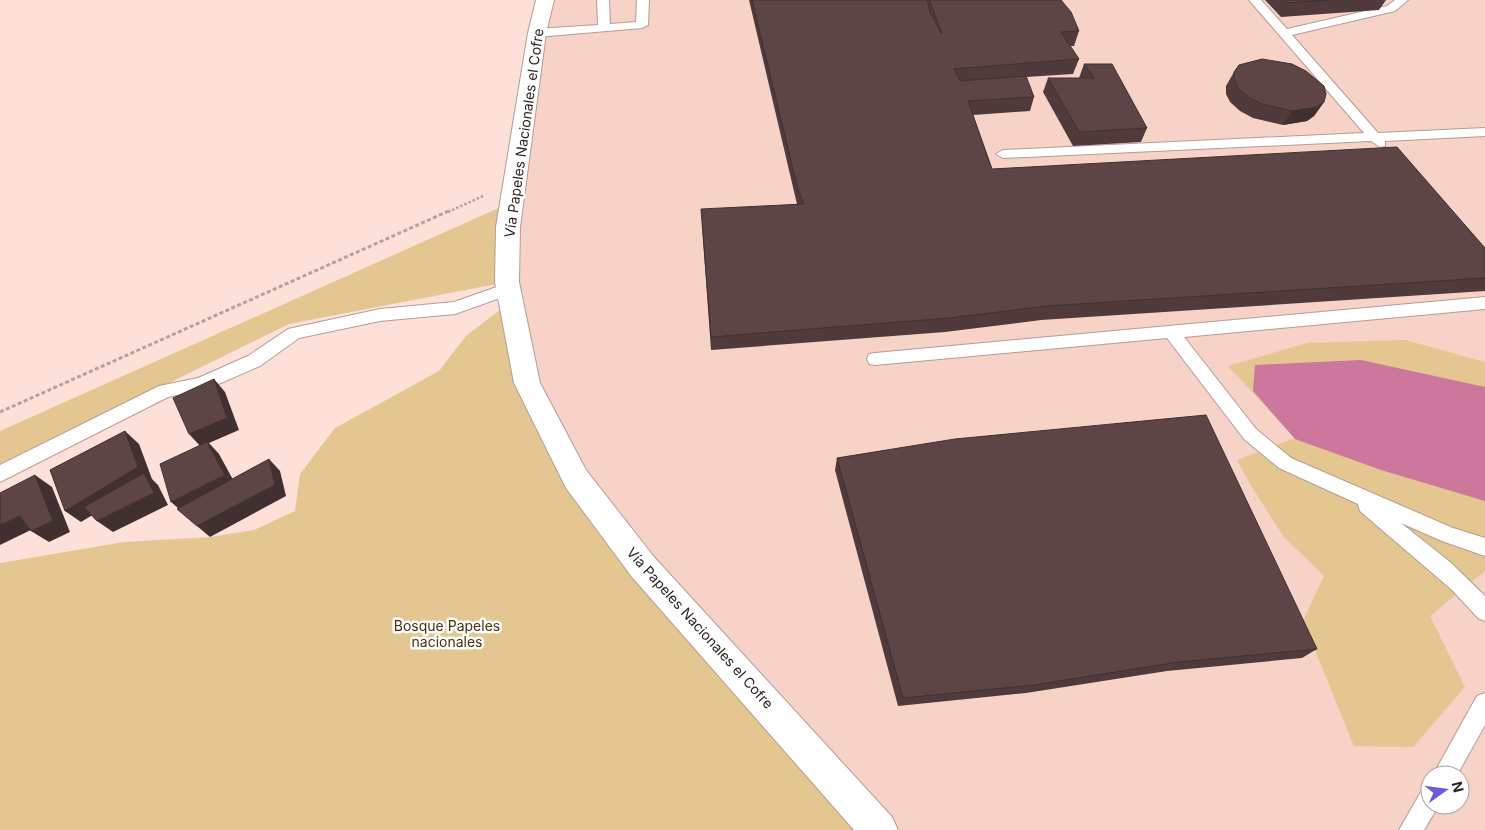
<svg xmlns="http://www.w3.org/2000/svg" width="1485" height="830" font-family="Inter,sans-serif">
	<rect width="100%" height="100%" fill="#fde1d8"/>
	<path fill="#f6d2c7" fill-rule="evenodd" d="M545 0H1485V830H879L643 567 527 383 507 282ZM1430 775H1460V805H1430Z"/>
	<g fill="#e4c691">
		<path d="M512 202 507 282 289 324 0 466V431Z"/>
		<path d="M510 302 527 383 576 479 879 830H0V563L124 542 210 537 254 530 295 511 300 474 335 428 439 371 466 336Z"/>
		<path d="M1405 340 1485 362V571L1430 616 1465 687 1413 747 1354 746 1303 621 1324 576 1283 536 1250 484 1237 460 1295 438 1228 366 1307 343Z"/>
	</g>
	<path fill="#cc779b" d="M1361 360 1485 387V501L1381 470 1295 439 1253 391 1255 365Z"/>
	<g fill="none" stroke-linecap="round" stroke-linejoin="round">
		<defs>
			<g id="lane">
				<path d="M597 0H609L610 24 636 22 637 0H649L648 25 642 28 537 37 531 33 537 29 598 25Z"/>
				<path d="M1249 0H1261L1287 29 1387 6 1395 0H1408L1395 11 1292 35 1378 133 1485 128V136L1385 141V146L1380 147 1371 141 1003 158 996 154 1003 150 1364 133Z"/>
				<path d="M508 283 514 285 516 289 514 293 455 314 380 321 299 338 260 366 207 389 168 397 0 482V465L159 386 198 378 248 356 288 329 380 309 454 302Z"/>
				<path d="M1485 297V309L1184 337 1256 429 1291 458 1453 528 1485 538V556L1442 541 1401 523 1450 562 1485 596V621L1478 618 1451 589 1375 524 1360 511 1358 504 1279 468 1244 439 1167 338 875 365 869 364 867 359 869 354 875 353Z"/>
				<path d="M1485 693V725L1457 775H1433L1477 696Z"/>
				<path d="M1430 786V805H1439L1424 830H1399L1422 790Z"/>
			</g>
			<path id="street" d="M536 0H554L546 33 520 227 519 282 540 383 586 470 654 557 892 817 898 830H854L632 577 566 488 514 383 495 282 496 227 528 33Z"/>
		</defs>
		<use href="#lane" stroke="#b69c94" stroke-width="2"/>
		<use href="#street" stroke="#b69c94" stroke-width="2"/>
		<path stroke="#b7a19a" stroke-width="2.5" stroke-dasharray="2.5 2" stroke-linecap="butt" d="M448 212 483 196"/>
		<path stroke="#b7a19a" stroke-width="3" stroke-dasharray="4 2.5" stroke-linecap="butt" d="M0 412 451 210"/>
		<use href="#lane" fill="#fff" fill-rule="evenodd"/>
		<use href="#street" fill="#fff" fill-rule="evenodd"/>
	</g>
	<g fill="#503a3b">
		<path d="M749 0H1061L1079 31 1074 46H1069L1079 59 1073 74 1026 77 1034 97 1030 111 973 115 992 169 1485 248V291L1041 320 945 332 711 350 702 224 797 204 796 200Z"/>
		<path d="M1265 0H1386L1379 10 1281 17Z"/>
		<path d="M1084 64 1147 128 1141 142 1073 146 1043 92 1048 78H1079Z"/>
		<path d="M1234 72 1324 102 1314 116 1307 121 1283 125 1253 118 1240 111 1230 102 1226 94V86Z"/>
		<path d="M837 458 1317 649 1302 658 1167 671 1026 693 898 706 835 470Z"/>
	</g>
	<g fill="#413030">
		<path d="M1324 102 1314 116 1307 121 1283 125 1292 111Z"/>
		<path d="M214 379 225 392 239 430 209 443 219 454 237 487 185 514 171 502 201 447 189 434Z"/>
		<path d="M125 431 139 444 152 479 158 485 168 505 113 532 97 521 148 481 81 522 65 511Z"/>
		<path d="M269 459 280 471 286 496 210 537 197 526Z"/>
		<path d="M35 475 52 487 70 532 49 542 31 531Z"/>
		<path d="M20 516 37 527 0 545V525Z"/>
	</g>
	<g fill="#5d4445" stroke="#413030">
		<path d="M752 0H927L930 12 941 33H942L929 0H1061L1071 12 1079 31 1061 32 1079 59 954 69 960 81 1026 76 1034 97 968 101 992 169 1397 147 1485 248V278L1047 306 949 318 711 337 701 209 804 204 797 186Z"/>
		<path d="M1286 0H1329L1289 3Z"/>
		<path d="M1262 59 1292 64 1306 71 1324 86 1326 94 1324 102 1317 107 1292 111 1262 104 1248 97 1238 88 1234 79V72L1239 65Z"/>
		<path d="M1084 64H1112L1147 128 1079 132 1048 78H1094Z"/>
		<path d="M214 379 227 418 189 434 173 398Z"/>
		<path d="M1206 415 1317 649 1179 662 1034 685 903 698 837 458 955 439Z"/>
		<path d="M125 431 138 467 65 511 50 470Z"/>
		<path d="M207 442 225 475 171 502 160 464Z"/>
		<path d="M269 459 275 485 197 526 177 509Z"/>
		<path d="M144 473 154 493 97 521 84 507Z"/>
		<path d="M35 475 53 521 31 531 20 516 0 525V493Z"/>
	</g>
	<g text-anchor="middle" stroke-width="5" stroke-linejoin="round" paint-order="stroke">
		<g font-size="14" fill="#291f1c" stroke="#fff">
			<text transform="translate(524 133) rotate(-82)" y="5">Vía Papeles Nacionales el Cofre</text>
			<text transform="translate(700 628) rotate(48)" y="5">Vía Papeles Nacionales el Cofre</text>
		</g>
		<g font-size="14" fill="#44310c" stroke="#fff">
			<text x="447" y="631">Bosque Papeles<tspan x="447" dy="16">nacionales</tspan></text>
		</g>
	</g>
	<g transform="translate(1445 790) rotate(76)"><circle r="24" fill="#ffffff" stroke="#a9a5a4"/>
	<path d="M0-4L9 19L0 12L-9 19Z" fill="#725ad5"/>
	<text y="-8" font-size="14" font-weight="bold" text-anchor="middle" fill="#291f1c">N</text>
	</g>
</svg>
